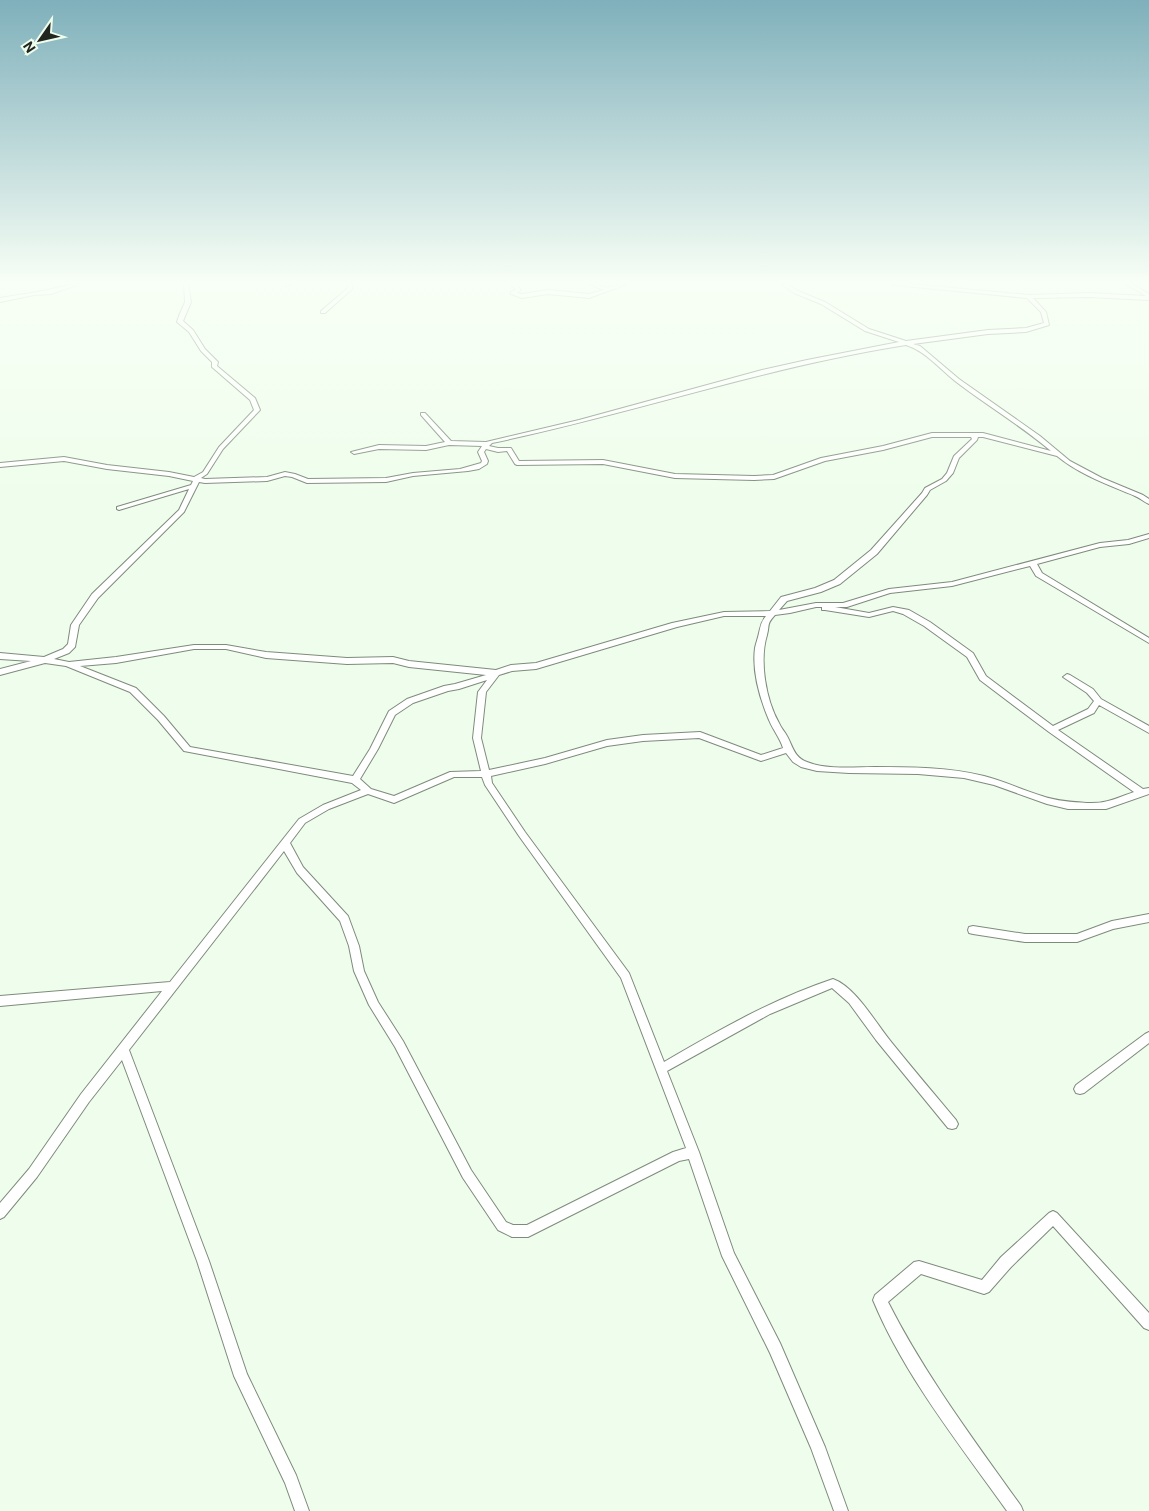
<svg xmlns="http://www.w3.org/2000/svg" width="1149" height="1511" font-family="Roboto,sans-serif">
	<rect width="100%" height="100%" fill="#effeec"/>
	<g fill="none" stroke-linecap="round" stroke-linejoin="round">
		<defs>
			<g id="street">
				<path d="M72 284H79L51 294 34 295 0 302V298C24 294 48 291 72 284Z"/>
				<path d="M184 284H188L191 302 183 321 193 330 205 349 218 362 217 366 255 398 260 410 223 449 207 474 201 478 205 479 267 477 285 472 295 474 308 479 386 478 413 473 460 469 481 463 482 461 478 452 482 446 449 445 426 450 379 449 354 454 351 452 379 445 426 446 445 442 421 415V413H425L451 441 486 442 579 420 762 370 807 360 899 342 865 331 821 304 794 293 782 284H787L798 291 825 302 869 329 906 341 988 330 1026 328 1044 323 1041 312 1027 298 894 285 892 284H910L1029 295 1089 293 1146 296 1126 284H1132L1149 294V300L1089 297 1033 298 1046 312 1049 325 1026 332 988 334 913 344 920 346 959 379 1040 436 1070 461 1102 478 1143 495 1149 499V504C1144 502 1140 498 1135 496 1109 485 1080 475 1057 456L983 437H978L977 440 959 458 953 473 946 481 930 490 927 495 877 554 840 584 821 592 787 601 779 610 816 603H843L889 589 952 582 1100 543 1128 540 1149 534V538L1129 544 1100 547 1037 564 1042 573 1149 638V643L1036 576 1030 566 952 586 890 593 847 607H835L869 613 893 607 909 610 930 622 973 653 986 676 1053 726 1088 709 1094 701 1087 693 1063 677 1067 674 1070 675 1093 689 1101 699 1149 726V733L1099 705 1094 713 1058 730 1143 789 1149 788V794L1106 809H1068L1047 804 994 785 964 778 918 774 849 773 817 771 801 767 793 762 786 753 761 761 699 738 643 741 607 746 545 764 491 776 492 783 525 832 629 973 664 1062C719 1030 773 999 833 979 856 987 876 1024 892 1043 913 1069 935 1095 956 1120L958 1124 956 1128 952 1129 948 1128 876 1040 849 1003 832 988 770 1014 667 1071 699 1152 734 1253 780 1343 825 1447 848 1511H834L811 1448 770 1353 722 1256 689 1159 679 1161 528 1237H512L498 1230 463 1178 395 1047 369 1005 354 971 349 946 340 921 297 873 284 851 129 1050 209 1261 247 1374 296 1475 309 1511H295L285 1483 234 1376 197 1261 122 1060 89 1102 37 1177 4 1217 0 1219V1203L29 1169 81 1094 162 991 0 1006V996L170 982 299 819 323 805 361 790 352 783 184 751 158 720 130 692 66 666 45 663 0 675V669L31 661 0 659V653L44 657 63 649 68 644 71 625 92 594 179 510 189 489 119 510 117 509V507L191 485 193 481 169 476 107 469 64 461 0 467V463L64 457 107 465 169 472 194 477 203 472 219 447 254 410 250 400 212 367V362L201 351 189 332 177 322 179 316 185 302ZM906 345C925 351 939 368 955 381 986 405 1020 425 1051 451L983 433H932L883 446 821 458 773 475 754 476 675 474 603 460 519 461 511 448H498L489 446 492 443C631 414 765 367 906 345ZM932 437H971L972 439 954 456 947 473 942 479 925 488 922 493 871 550 834 580 815 588 781 597 770 611 724 612 672 623 536 663 511 665 496 670 409 661 393 657 347 658 266 652 226 645H194L116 657 69 662 54 659 69 653 75 647 79 625 98 598 184 512 199 482 205 483 267 481 285 476 292 477 307 483 386 482 413 476 468 471 479 469 487 464 488 461 484 452 486 449 498 452 507 451 515 464 517 465 603 464 675 478 754 480 774 479 825 461 883 450ZM816 607H822V610H825L869 617 893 611 903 614 924 626 967 657 980 680 1049 732 1134 792C1117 798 1106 804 1087 803 1072 802 1056 801 1042 796 1022 790 1004 781 984 776 949 767 912 767 875 767 855 767 826 770 807 762 794 757 793 747 787 736 785 732 781 728 779 723 766 700 759 661 767 635 770 624 766 625 775 615L790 613ZM724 616H766C761 622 761 625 759 633 758 638 756 643 755 648 752 671 760 699 769 720 773 730 780 738 783 748L761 755 700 732 643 735 607 740 545 758 489 770 481 738 486 692 499 675 512 671 536 669 677 627ZM194 649H226L266 658 347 664 393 663 409 667 486 675 455 684 444 686 407 699 389 711 370 749 353 776 190 747 164 716 136 688 80 666 116 663ZM487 680 478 692 473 738 481 771 450 772 394 796 371 789 360 779 378 749 395 715 413 703 448 691 459 689ZM454 777H482L485 785 519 836 621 978 686 1148 673 1152 527 1225H513L506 1222 471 1170 403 1041 378 1002 364 971 359 946 348 916 303 867 290 843 305 823 329 809 368 794 394 803Z"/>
				<path d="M286 284H293L286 286Z"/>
				<path d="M348 284H352V289L325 313H321V311L348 288Z"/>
				<path d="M511 284H516L521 290 517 293 522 294 548 290 589 294 604 290 589 284C596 284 604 288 610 287 616 286 621 284 627 284L589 298 548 294 522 298 511 294V292L516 290Z"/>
				<path d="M1149 914V922L1113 929 1077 942H1025L973 934 969 933 968 930 969 927 973 926 1025 934H1077L1112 921Z"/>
				<path d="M1149 1032V1043L1084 1093 1080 1094 1076 1093 1074 1089 1076 1085 1145 1034Z"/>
				<path d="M1053 1211 1057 1213 1149 1313V1330L1144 1328 1053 1226 1011 1267 989 1292 984 1294 921 1274 888 1302C925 1375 974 1440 1021 1506L1023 1511H1007C960 1445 904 1375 873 1300L875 1295 914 1262 919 1261 982 1280 1001 1257 1049 1213Z"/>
			</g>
		</defs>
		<use href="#street" stroke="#7e8b7b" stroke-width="2"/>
		<use href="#street" fill="#fff" fill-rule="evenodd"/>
	</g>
	<linearGradient id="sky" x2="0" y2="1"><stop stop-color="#7fb0bb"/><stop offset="0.57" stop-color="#f8fff6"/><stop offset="1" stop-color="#f8fff6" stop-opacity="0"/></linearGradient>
	<rect width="1149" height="496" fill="url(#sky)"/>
	<g transform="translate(40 40) rotate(236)" stroke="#effeec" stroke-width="4" paint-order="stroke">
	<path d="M0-4L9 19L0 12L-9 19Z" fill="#212620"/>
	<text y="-8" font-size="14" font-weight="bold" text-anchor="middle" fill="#212620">N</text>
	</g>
</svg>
